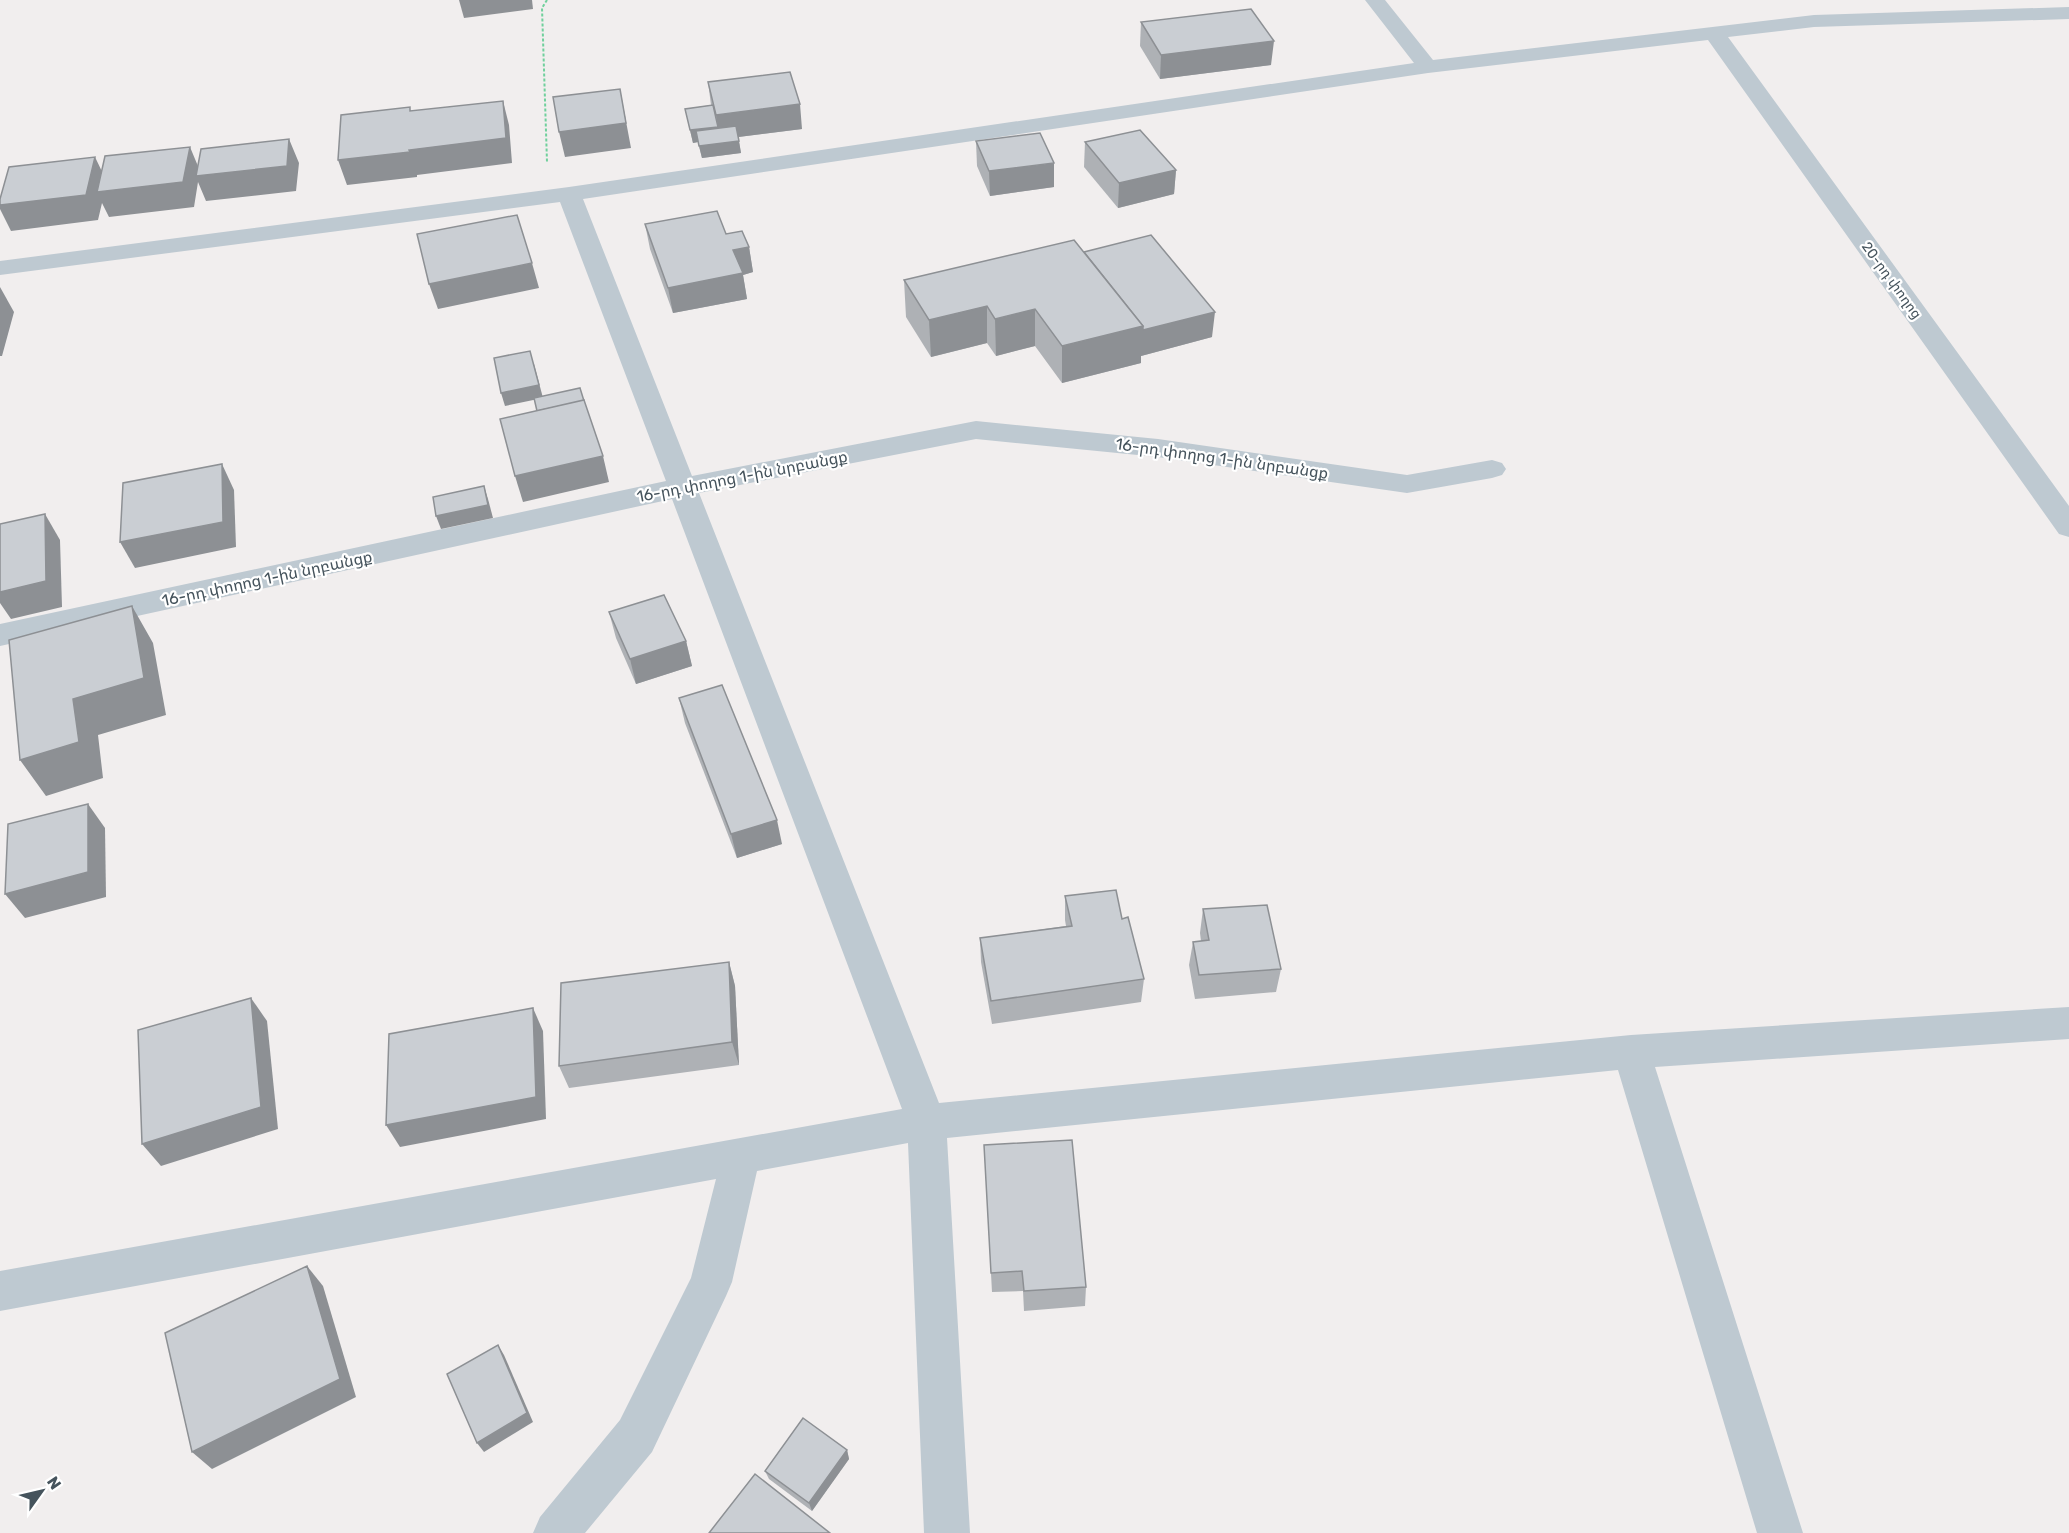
<svg xmlns="http://www.w3.org/2000/svg" width="2069" height="1533" font-family="Rubik,'Noto Sans Armenian',sans-serif">
	<rect width="100%" height="100%" fill="#f1eeee"/>
	<g fill="none" stroke-linecap="round" stroke-linejoin="round">
		<path stroke="#70d09c" stroke-width="2" stroke-dasharray="3 2" stroke-linecap="butt" d="M547 0 542 8 547 162"/>
		<path fill="#bec9d1" fill-rule="evenodd" d="M1365 0H1385L1433 60 1814 15 2069 7V19L1814 27 1728 37 2069 506V537L2059 534 1708 40 1428 73 583 199 692 476 976 421 1158 439 1407 475 1492 460 1502 463 1506 469 1502 475 1492 478 1407 493 1158 457 976 439 699 493 939 1103 1631 1035 2069 1007V1039L1655 1067 1803 1533H1757L1618 1070 947 1138 970 1533H924L908 1143 757 1171 732 1282 726 1296 652 1452 585 1533H533L540 1517 620 1420 691 1278 716 1179 0 1311V1271L902 1109 672 499 0 646V624L666 481 560 202 0 275V261L569 187 1414 63Z"/>
	</g>
	<g fill="#aeb1b5">
		<path d="M1141 22 1271 65 1160 79 1140 46Z"/>
		<path d="M708 82 802 129 738 137 741 153 702 158 698 142 693 143 685 109 711 105Z"/>
		<path d="M976 141 1054 187 990 196 977 166Z"/>
		<path d="M1085 142 1176 170 1174 194 1118 208 1084 167Z"/>
		<path d="M645 224 726 234 749 247 753 272 743 275 747 299 673 313 650 249Z"/>
		<path d="M1084 252 1212 337 1141 356V363L1062 383 1035 346 996 356 987 343 931 357 906 317 904 280Z"/>
		<path d="M609 612 686 641 692 666 636 684 616 638Z"/>
		<path d="M679 698 782 844 737 858 685 723Z"/>
		<path d="M1065 896 1122 919 1144 979 1141 1002 992 1024 981 962 980 938 1066 926 1065 920Z"/>
		<path d="M1203 909 1281 969 1276 992 1195 999 1189 965 1193 942 1201 941 1200 933Z"/>
		<path d="M729 962 735 986 739 1065 569 1088 559 1066Z"/>
		<path d="M984 1145 1086 1287 1085 1306 1024 1311 1023 1291 992 1292Z"/>
		<path d="M847 1450 849 1459 812 1511 769 1479 765 1471Z"/>
	</g>
	<g fill="#8d9094">
		<path d="M459 0H532L533 9 464 18Z"/>
		<path d="M1274 41 1271 65 1160 79 1161 55Z"/>
		<path d="M620 89 631 148 565 157 559 132Z"/>
		<path d="M503 101 509 125 512 163 417 175V177L347 185 338 160 409 150Z"/>
		<path d="M800 104 802 129 699 142 696 131 698 142 693 143 690 130 718 127 716 115Z"/>
		<path d="M289 139 299 163 296 191 206 201 198 182 194 207 109 217 102 203 98 220 11 231 0 209V205L95 157 107 182 190 147 200 171Z"/>
		<path d="M739 141 741 153 702 158 699 146Z"/>
		<path d="M1054 163V187L990 196 989 171Z"/>
		<path d="M1176 170 1174 194 1118 208 1119 183Z"/>
		<path d="M749 247 753 272 743 275 747 299 673 313 668 288 733 250Z"/>
		<path d="M532 263 539 288 438 309 429 284Z"/>
		<path d="M0 287 14 312 2 356H0Z"/>
		<path d="M987 306V343L931 357 929 320Z"/>
		<path d="M1035 309V346L996 356 995 319Z"/>
		<path d="M1215 312 1212 337 1141 356V363L1062 383V346L1143 326Z"/>
		<path d="M534 364 543 398 505 406 501 393Z"/>
		<path d="M603 456 609 482 523 502 515 476Z"/>
		<path d="M222 464 234 490 236 547 135 568 120 542Z"/>
		<path d="M484 486 488 499 493 518 441 529 436 516Z"/>
		<path d="M45 514 60 540 62 607 11 619 0 603V583Z"/>
		<path d="M132 606 153 643 166 715 98 735 103 778 46 796 20 760 73 699Z"/>
		<path d="M686 641 692 666 636 684 630 659Z"/>
		<path d="M88 804 105 828 106 897 25 918 5 894Z"/>
		<path d="M777 820 782 844 737 858 731 834Z"/>
		<path d="M729 962 735 986 739 1065 732 1042Z"/>
		<path d="M251 998 267 1021 278 1129 161 1166 142 1144Z"/>
		<path d="M533 1008 543 1031 546 1119 400 1147 386 1125Z"/>
		<path d="M307 1266 323 1286 356 1397 212 1469 192 1452Z"/>
		<path d="M498 1345 504 1355 533 1422 484 1452 477 1443Z"/>
		<path d="M847 1450 849 1459 812 1511 809 1503Z"/>
	</g>
	<g fill="#caced3" stroke="#8d9094" stroke-width="1.5">
		<path d="M1251 9 1274 41 1161 55 1141 22Z"/>
		<path d="M790 72 800 104 716 115 708 82Z"/>
		<path d="M620 89 626 123 559 132 553 97Z"/>
		<path d="M503 101 506 138 409 150 410 152 338 160 341 115 410 107V111Z"/>
		<path d="M713 105 718 127 690 130 685 109Z"/>
		<path d="M736 126 739 141 699 146 696 131Z"/>
		<path d="M1140 130 1176 170 1119 183 1085 142Z"/>
		<path d="M1040 133 1054 163 989 171 976 141Z"/>
		<path d="M289 139 287 166 196 176 201 149Z"/>
		<path d="M190 147 183 182 97 192 105 156Z"/>
		<path d="M95 157 86 195 0 205V199L9 167Z"/>
		<path d="M717 211 726 234 742 231 749 247 733 250 743 273 668 288 645 224Z"/>
		<path d="M517 215 532 263 429 284 417 234Z"/>
		<path d="M1151 235 1215 312 1143 330V326L1084 252Z"/>
		<path d="M1074 240 1143 326 1062 346 1035 309 995 319 987 306 929 320 904 280Z"/>
		<path d="M530 351 539 385 501 393 494 358Z"/>
		<path d="M580 388 584 401 537 411 534 398Z"/>
		<path d="M584 400 603 456 515 476 500 419Z"/>
		<path d="M222 464 223 522 120 542 123 483Z"/>
		<path d="M484 486 488 505 436 516 433 497Z"/>
		<path d="M45 514 46 581 0 592V524Z"/>
		<path d="M664 595 686 641 630 659 609 612Z"/>
		<path d="M132 606 144 678 73 699 79 742 20 760 9 640Z"/>
		<path d="M722 685 777 820 731 834 679 698Z"/>
		<path d="M88 804V872L5 894 8 824Z"/>
		<path d="M1116 890 1122 919 1128 917 1144 979 991 1001 980 938 1072 926 1065 896Z"/>
		<path d="M1267 905 1281 969 1199 975 1193 942 1209 940 1203 909Z"/>
		<path d="M729 962 732 1042 559 1066 561 983Z"/>
		<path d="M251 998 261 1107 142 1144 138 1030Z"/>
		<path d="M533 1008 536 1097 386 1125 389 1034Z"/>
		<path d="M1072 1140 1086 1287 1024 1291 1022 1271 991 1273 984 1145Z"/>
		<path d="M307 1266 340 1379 192 1452 165 1333Z"/>
		<path d="M498 1345 527 1413 477 1443 447 1374Z"/>
		<path d="M803 1418 847 1450 809 1503 765 1471Z"/>
		<path d="M755 1474 830 1533H709Z"/>
	</g>
	<g text-anchor="middle" stroke-width="4.5" stroke-linejoin="round" paint-order="stroke">
		<g font-size="14" fill="#45535c" stroke="#fff">
			<text transform="translate(1892 280) rotate(54)" y="5">20-րդ փողոց</text>
		</g>
		<g font-size="16" fill="#45535c" stroke="#fff">
			<text transform="translate(1222 458) rotate(8)" y="6">16-րդ փողոց 1-ին նրբանցք</text>
			<text transform="translate(742 476) rotate(-11)" y="6">16-րդ փողոց 1-ին նրբանցք</text>
			<text transform="translate(267 578) rotate(-12)" y="6">16-րդ փողոց 1-ին նրբանցք</text>
		</g>
	</g>
	<g transform="translate(42 1491) rotate(56)" stroke="#ffffff" stroke-width="4.5" paint-order="stroke">
	<path d="M0-4.5L10 22L0 15L-10 22Z" fill="#45535c"/>
	<text y="-9" font-size="16" font-weight="bold" text-anchor="middle" fill="#45535c">N</text>
	</g>
</svg>
